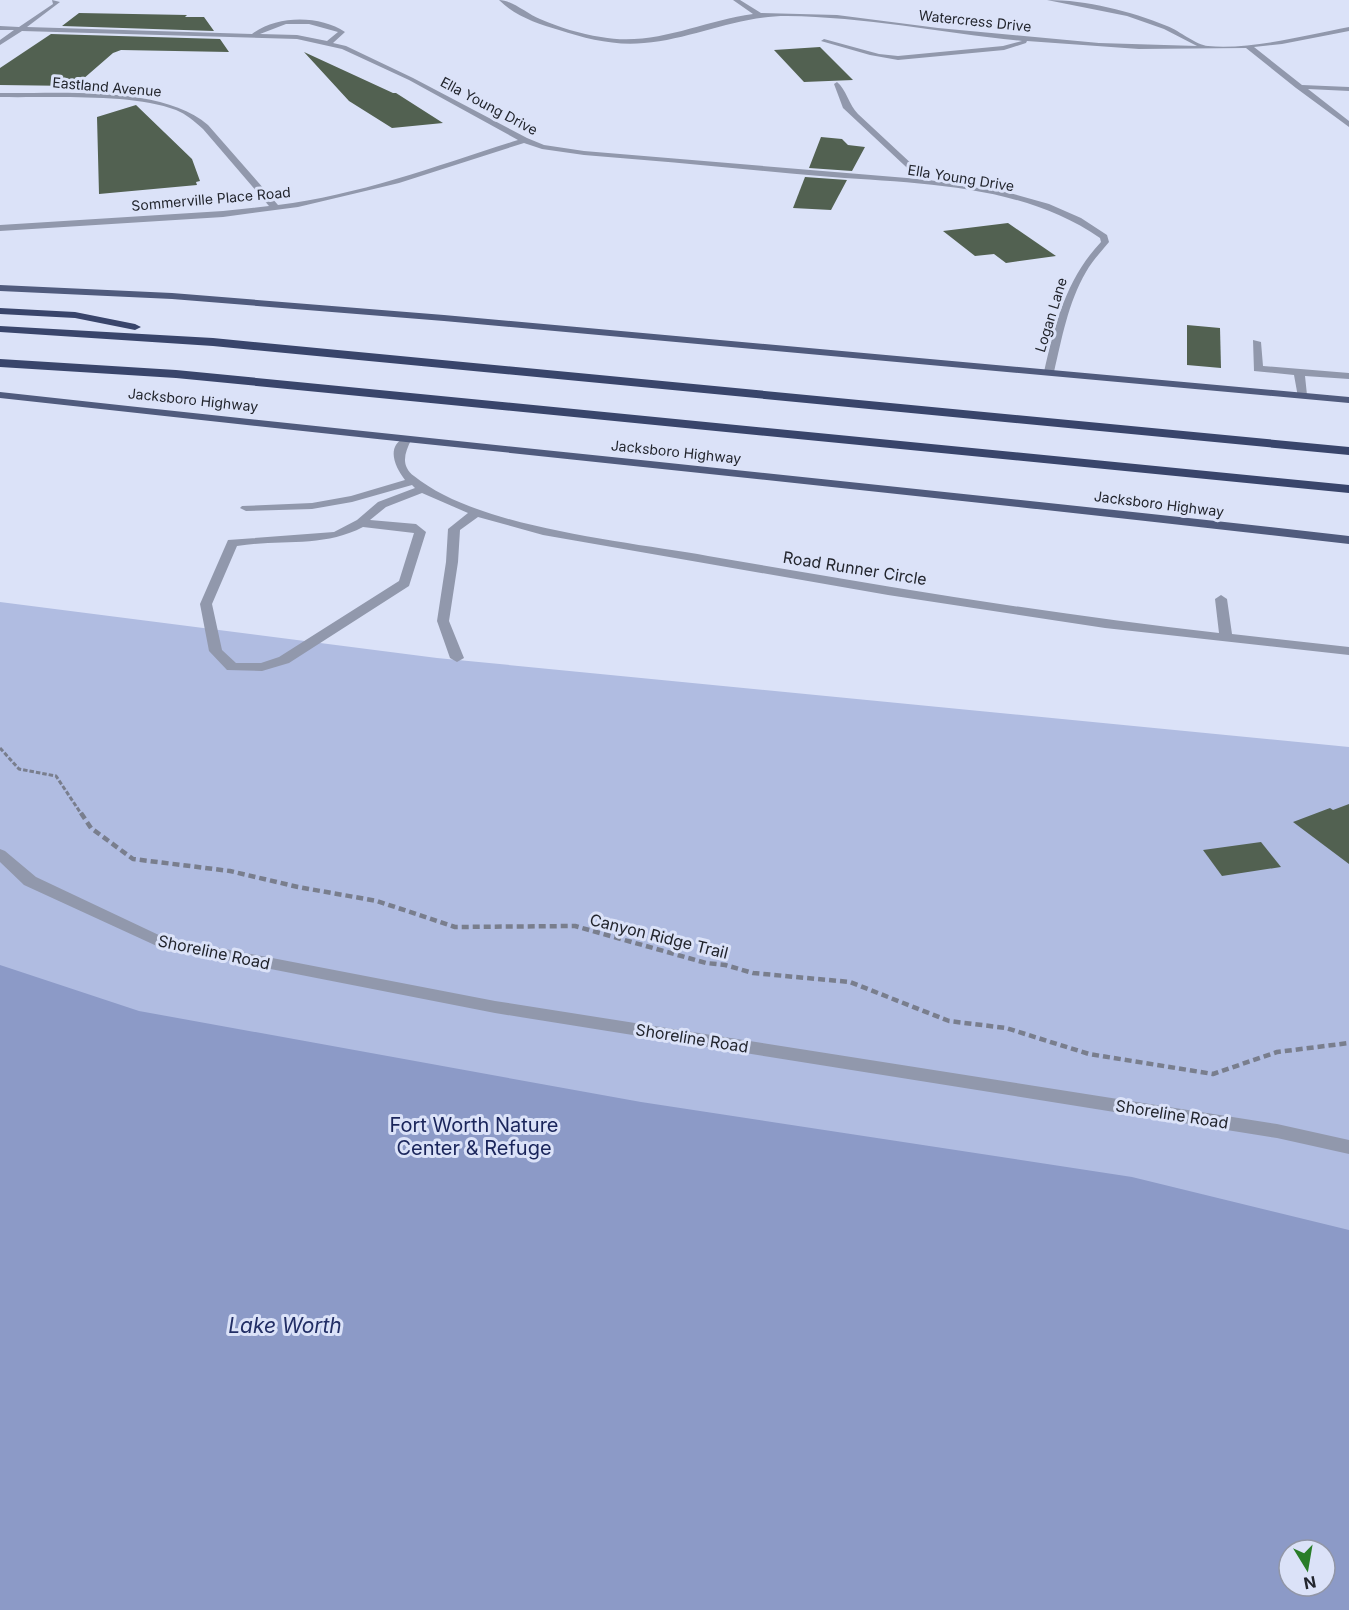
<svg xmlns="http://www.w3.org/2000/svg" width="1349" height="1610" font-family="Inter,sans-serif">
	<rect width="100%" height="100%" fill="#dbe2f8"/>
	<path fill="#b0bce1" fill-rule="evenodd" d="M0 602 437 658 1349 747V1610H0ZM1289 1550H1325V1586H1289Z"/>
	<path fill="#8c9ac7" fill-rule="evenodd" d="M0 965 139 1011 641 1102 1132 1177 1349 1230V1610H0ZM1289 1550H1325V1586H1289Z"/>
	<g fill="#526151">
		<path d="M79 13 187 15 185 17H204L214 31 62 26Z"/>
		<path d="M51 34 220 39 229 52 121 50 113 53 75 86 0 85V68Z"/>
		<path d="M820 47 853 80 804 82 774 50Z"/>
		<path d="M304 52 393 93H396L443 123 392 128 349 101Z"/>
		<path d="M136 105 192 159 200 181 196 182 197 185 99 194 97 117Z"/>
		<path d="M821 137 842 139 848 145 865 147 852 171 809 168Z"/>
		<path d="M805 177 847 180 831 210 793 208Z"/>
		<path d="M1008 223 1056 256 1006 263 994 254 975 256 943 231Z"/>
		<path d="M1187 325 1220 328 1221 368 1187 365Z"/>
		<path d="M1349 804V864L1293 822 1330 808 1333 810Z"/>
		<path d="M1261 842 1281 867 1222 876 1203 850Z"/>
	</g>
	<g fill="none" stroke-linecap="round" stroke-linejoin="round">
		<path stroke="#797e8d" stroke-width="3" stroke-dasharray="4.5 2" stroke-linecap="butt" d="M0 748 19 769 56 776 82 815"/>
		<path stroke="#797e8d" stroke-width="4.5" stroke-dasharray="7 4" stroke-linecap="butt" d="M81 813 91 828 133 859 230 871 298 887 377 901 455 927 575 926 706 963 725 965 753 973 850 982 949 1021 1006 1028 1089 1054 1213 1074 1277 1052 1349 1043"/>
		<g fill="#9198ac" fill-rule="evenodd">
			<path d="M52 0 60 2 27 27 252 34C277 15 320 15 345 32L333 43 346 46 413 78 527 138 544 145 584 151 919 179 843 108 834 84 837 82C846 89 849 105 858 114L929 180 1010 193 1049 204 1081 218 1107 235 1109 242C1101 252 1092 261 1086 272 1068 303 1062 338 1054 372L1049 375 1044 372C1055 324 1066 279 1101 242L1100 238C1019 182 914 184 820 176 741 169 663 161 584 155L542 149 524 143 399 183 298 207 223 217 0 231V225L223 211 269 206 203 129C194 121 186 114 176 110 131 93 49 98 0 97V93C59 94 162 85 208 125L278 205C360 195 439 165 518 140L409 80 342 49 297 39 22 31 0 45V40L14 30H0V26L19 27 53 4ZM286 24H309L338 32 327 41 297 35 260 34Z"/>
			<path d="M499 0C512 0 527 14 540 19 559 27 580 34 601 37 655 47 701 21 753 14L733 0H740L761 13 837 15 938 28 1099 43 1197 46 1164 29 1127 16 1047 0C1087 0 1130 11 1167 26 1180 31 1196 45 1208 46 1251 50 1307 35 1349 27V31L1282 44 1254 47 1302 85 1349 87V91L1308 89 1349 121V127L1296 88 1246 48 1139 49 1027 41 1026 43 1004 50 898 60 870 55 821 41 824 39 879 54 898 56 1003 46 1022 41C944 33 865 17 787 16 735 16 693 39 644 43 615 46 587 39 559 30 538 24 515 16 499 0Z"/>
			<path d="M1253 340 1261 342 1263 366 1349 373V379L1305 376 1307 395 1298 397 1294 375 1254 371Z"/>
			<path d="M406 437 411 440C405 453 400 465 414 476 478 528 624 541 708 556 878 585 1047 614 1219 633L1215 599 1221 595 1227 599 1232 634 1349 647V655L1105 628 888 595 543 535 478 517 460 530 458 562 449 621 464 658 457 662 450 658 437 621 446 562 448 529 468 513 422 493 386 507 370 520 416 524 426 532 409 586 289 663 262 671 227 670 209 651 200 604 228 540 334 532 357 520 378 502 415 488 412 485 352 502 312 509 246 511 240 508 242 506 312 503 351 496 405 480C395 467 385 446 406 437ZM363 527 414 533 399 581 279 657 261 663H236L222 650 212 604 237 546C280 539 323 548 363 527Z"/>
			<path d="M0 849 5 851 36 877 163 937 495 1001 1277 1124 1349 1140V1154L1277 1138 495 1013 159 947 24 885 0 862Z"/>
		</g>
		<g fill="#505b7d" fill-rule="evenodd">
			<path d="M0 285 172 293 444 315 1349 397V403L444 321 172 299 0 291Z"/>
			<path d="M0 392C450 442 900 485 1349 536V544C900 492 450 448 0 398Z"/>
		</g>
		<g fill="#39456b" fill-rule="evenodd">
			<path d="M0 308 75 312 135 324 141 327 135 330 75 318 0 314Z"/>
			<path d="M0 326 213 338 1349 447V455L213 346 0 332Z"/>
			<path d="M0 359 176 370 1349 485V493L176 378 0 367Z"/>
		</g>
	</g>
	<g text-anchor="middle" stroke-width="6" stroke-linejoin="round" paint-order="stroke">
		<g font-size="14" fill="#22252d" stroke="#dbe2f8">
			<text transform="translate(975 21) rotate(6)" y="5">Watercress Drive</text>
			<text transform="translate(107 87) rotate(5)" y="5">Eastland Avenue</text>
			<text transform="translate(489 106) rotate(28)" y="5">Ella Young Drive</text>
			<text transform="translate(961 178) rotate(9)" y="5">Ella Young Drive</text>
			<text transform="translate(211 199) rotate(-5)" y="5">Sommerville Place Road</text>
			<text transform="translate(1051 315) rotate(-73)" y="5">Logan Lane</text>
			<text transform="translate(193 400) rotate(6)" y="5">Jacksboro Highway</text>
			<text transform="translate(676 452) rotate(6)" y="5">Jacksboro Highway</text>
			<text transform="translate(1159 504) rotate(7)" y="5">Jacksboro Highway</text>
		</g>
		<g font-size="16" fill="#22252d" stroke="#dbe2f8">
			<text transform="translate(855 568) rotate(9)" y="6">Road Runner Circle</text>
			<text transform="translate(659 936) rotate(14)" y="6">Canyon Ridge Trail</text>
			<text transform="translate(214 952) rotate(12)" y="6">Shoreline Road</text>
			<text transform="translate(692 1038) rotate(9)" y="6">Shoreline Road</text>
			<text transform="translate(1172 1114) rotate(9)" y="6">Shoreline Road</text>
		</g>
		<g font-size="20" fill="#1a255b" stroke="#dbe2f8">
			<text x="474" y="1132">Fort Worth Nature<tspan x="474" dy="23">Center &amp; Refuge</tspan></text>
		</g>
		<g font-size="21" font-style="italic" fill="#222e65" stroke="#dbe2f8">
			<text x="285" y="1333">Lake Worth</text>
		</g>
	</g>
	<g transform="translate(1307 1568) rotate(169)"><circle r="28" fill="#dbe2f8" stroke="#9196a7" stroke-width="1.5"/>
	<path d="M0-4.5L10 22L0 15L-10 22Z" fill="#297d29"/>
	<text y="-9" font-size="16" font-weight="bold" text-anchor="middle" fill="#22252d">N</text>
	</g>
</svg>
